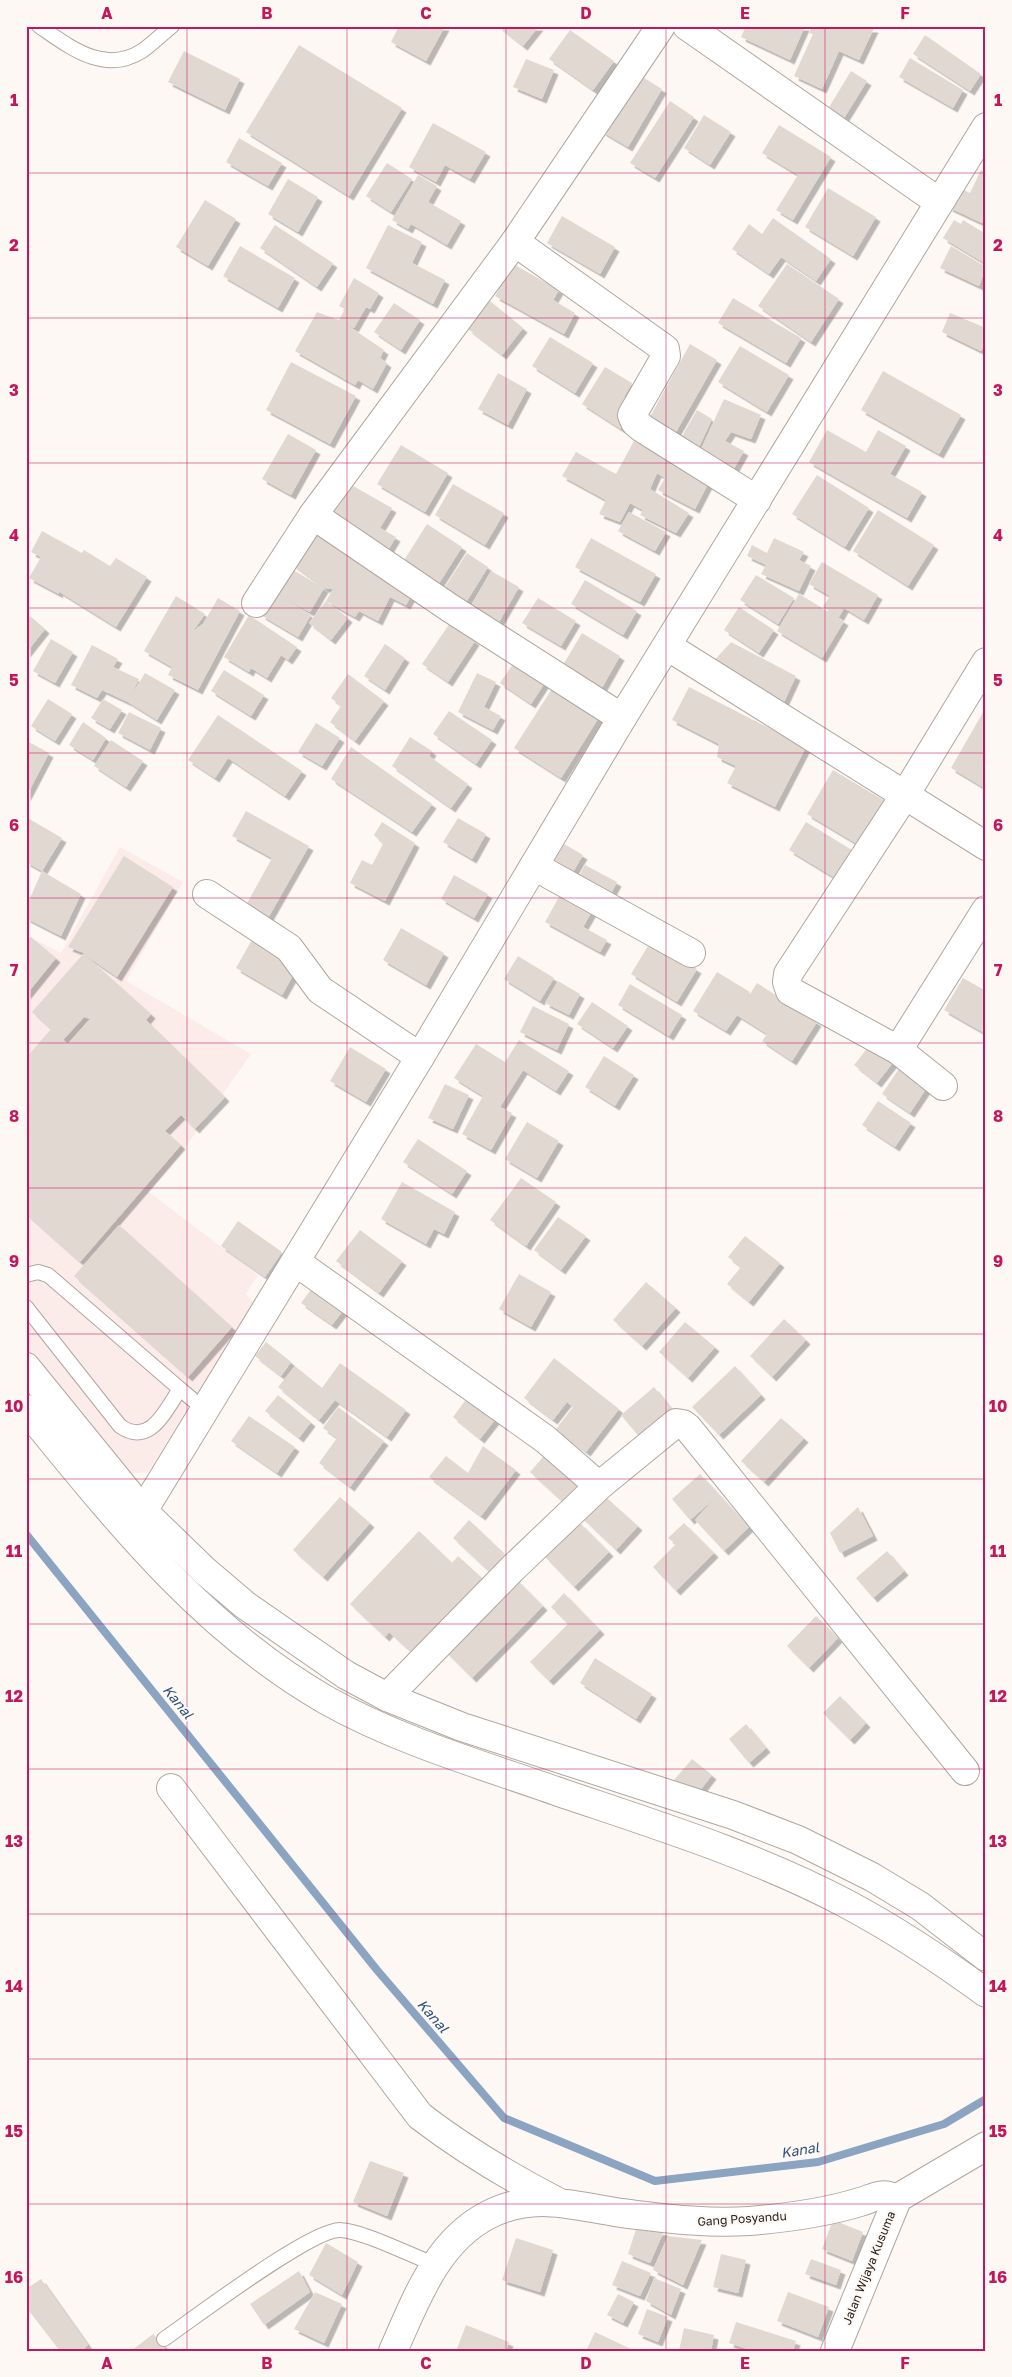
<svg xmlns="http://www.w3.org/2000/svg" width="1012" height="2377" font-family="'Golos Text',sans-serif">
	<defs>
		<filter id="shadow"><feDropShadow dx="4.5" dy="4.5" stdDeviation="0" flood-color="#0004"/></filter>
	</defs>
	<rect width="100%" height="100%" fill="#fef8f4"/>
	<path fill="#fbebe9" d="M120 847 183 882 126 981 251 1054 182 1152 149 1192 258 1275 246 1294 254 1303 148 1472 121 1475 26 1355V935L61 953Z"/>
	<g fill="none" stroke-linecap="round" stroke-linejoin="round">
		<path stroke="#8aa4c2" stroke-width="8" d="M26 1534 377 1970 504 2118 655 2181 818 2162 944 2124 986 2099"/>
	</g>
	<g fill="#e1d8d1" fill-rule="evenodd" filter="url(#shadow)">
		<path d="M399 26H445L426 61 391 42Z"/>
		<path d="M498 26H539L523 46Z"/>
		<path d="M746 26H805L790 60 741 37Z"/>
		<path d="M812 26 874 28 859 60 839 51 822 89 794 76 813 34 809 33Z"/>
		<path d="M570 30 614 61 593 90 549 59Z"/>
		<path d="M925 35 981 74 970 91 913 54Z"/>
		<path d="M299 45 402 108 349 196 246 132Z"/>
		<path d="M184 51 240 79 225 110 168 82Z"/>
		<path d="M910 58 963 90 953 108 899 77Z"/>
		<path d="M526 59 554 70 542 99 513 87Z"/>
		<path d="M851 71 867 81 841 123 825 114Z"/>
		<path d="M636 73 662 89 628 147 601 131Z"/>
		<path d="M670 101 694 117 655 178 630 163Z"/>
		<path d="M704 115 731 132 710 165 684 148Z"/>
		<path d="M433 123 486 152 470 179 445 165 436 182 409 167Z"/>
		<path d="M779 125 831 157 793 220 776 210 798 175 762 153Z"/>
		<path d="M239 138 282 163 268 186 226 162Z"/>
		<path d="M387 163 412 179 391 212 366 196Z"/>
		<path d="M981 170 986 173V216L982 223 948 207 958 187 970 193Z"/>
		<path d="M418 175 437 186 428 202 461 221 447 245 411 224 408 229 392 220Z"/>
		<path d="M288 179 318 197 298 232 268 214Z"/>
		<path d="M828 188 876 217 853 256 805 227Z"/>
		<path d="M205 200 236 219 208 266 176 247Z"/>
		<path d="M562 216 615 247 600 274 547 243Z"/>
		<path d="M773 218 831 259 816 281 781 257 769 274 732 249 749 224 762 234Z"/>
		<path d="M954 220 961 224 963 220 986 234V264L943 238Z"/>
		<path d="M275 225 333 263 317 287 260 248Z"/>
		<path d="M388 225 422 242 412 263 445 280 433 304 366 268Z"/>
		<path d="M240 246 295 278 278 308 223 276Z"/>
		<path d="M951 246 986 267 979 286 940 268Z"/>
		<path d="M513 264 559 290 553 300 575 313 564 334 495 296Z"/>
		<path d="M787 264 839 299 811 342 758 306Z"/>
		<path d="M354 278 379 293 370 309 366 307 354 328 344 323 384 350 380 358 387 363 373 389 358 380 355 385 295 351 317 312 339 320 345 309 339 306Z"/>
		<path d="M733 298 801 338 786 363 718 323Z"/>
		<path d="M490 301 523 328 502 355 468 329Z"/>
		<path d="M394 303 420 320 401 350 374 332Z"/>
		<path d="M950 313 986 328V341L981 351 942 332Z"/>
		<path d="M550 337 593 363 575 393 532 366Z"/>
		<path d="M690 344 717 360 672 439 646 424Z"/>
		<path d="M740 346 789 375 767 412 718 382Z"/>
		<path d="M291 362 356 396 330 444 266 410Z"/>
		<path d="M605 367 632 383 624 397 636 405 621 429 582 404Z"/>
		<path d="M883 371 961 415 939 454 861 410Z"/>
		<path d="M498 373 527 389 508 425 478 409Z"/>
		<path d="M724 399 761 415 751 439 731 432 725 441 744 451 731 474 697 458Z"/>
		<path d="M697 410 712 419 699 447 681 438Z"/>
		<path d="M827 430 866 452 878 430 906 446 890 474 922 492 907 518 809 462Z"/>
		<path d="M288 434 316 450 291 495 262 479Z"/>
		<path d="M634 441 709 482 695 509 658 490 665 478 657 473 650 489 689 513 676 533 640 515 643 510 630 503 620 522 599 514 606 500 562 476 576 452 616 474Z"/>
		<path d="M401 445 448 473 425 512 377 484Z"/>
		<path d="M817 475 869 508 845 547 792 514Z"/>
		<path d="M346 482 392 508 380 528 396 537 387 552 326 516Z"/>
		<path d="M453 484 504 513 485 545 435 515Z"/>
		<path d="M878 510 934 545 908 586 853 551Z"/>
		<path d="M629 512 666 532 655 551 618 531Z"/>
		<path d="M427 524 462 547 436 588 401 565Z"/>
		<path d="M316 527 355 552 350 559 379 575 415 589 406 605 390 597 378 621 359 611 355 617 326 601 333 589 324 588 292 564Z"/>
		<path d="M42 531 82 553 84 550 110 566 116 558 147 577 116 627 58 591 59 594 29 578 41 557 31 552Z"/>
		<path d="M591 538 656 574 640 602 575 567Z"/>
		<path d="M774 538 804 552 799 560 811 566 799 591 761 574 766 565 747 556 752 545 767 553Z"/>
		<path d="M467 553 488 567 463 607 441 593Z"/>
		<path d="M822 562 878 595 864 620 844 608 839 617 823 607 830 596 809 584Z"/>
		<path d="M288 567 324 588 310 612 283 598 311 615 298 637 261 615Z"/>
		<path d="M491 571 519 587 499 622 471 606Z"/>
		<path d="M756 575 794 598 778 624 740 600Z"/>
		<path d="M585 580 637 611 623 635 571 604Z"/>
		<path d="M799 594 844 621 822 658 777 631Z"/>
		<path d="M176 596 205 614 193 631 203 624 218 598 240 611 198 690 168 675 172 667 144 651Z"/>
		<path d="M538 598 576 621 561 646 522 623Z"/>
		<path d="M326 601 348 618 331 640 309 623Z"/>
		<path d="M739 607 774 630 759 653 724 630Z"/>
		<path d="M249 615 297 647 288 660 281 655 267 678 251 668 249 672 224 657Z"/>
		<path d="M30 616 45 629 26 653V621Z"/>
		<path d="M450 623 475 641 448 682 422 664Z"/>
		<path d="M582 633 620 656 599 693 560 670Z"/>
		<path d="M51 639 73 652 55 683 33 671Z"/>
		<path d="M731 642 796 676 784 702 711 664Z"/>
		<path d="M385 644 405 658 385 690 364 676Z"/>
		<path d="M92 645 118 659 113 667 139 679 129 699 145 673 175 690 157 720 128 702 102 690 97 698 71 685Z"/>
		<path d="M515 661 546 681 531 704 500 683Z"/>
		<path d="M224 670 264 695 251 716 211 691Z"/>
		<path d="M477 673 496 682 484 707 501 716 493 730 458 712Z"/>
		<path d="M348 674 384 701 355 741 330 722 341 706 331 698Z"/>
		<path d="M555 684 601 714 561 778 514 748Z"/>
		<path d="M689 687 806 747 775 807 727 783 736 766 717 757 719 744 672 720Z"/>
		<path d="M48 699 72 714 55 741 31 726Z"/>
		<path d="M103 699 122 710 110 729 91 718Z"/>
		<path d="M986 707V789L951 768Z"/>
		<path d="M449 711 492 740 476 764 433 734Z"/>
		<path d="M129 712 161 728 150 750 118 733Z"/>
		<path d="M218 715 302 771 285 796 228 758 215 778 188 760Z"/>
		<path d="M83 722 106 738 93 760 69 745Z"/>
		<path d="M316 723 340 738 322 766 298 752Z"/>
		<path d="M410 737 432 751 429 756 468 784 451 808 392 766Z"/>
		<path d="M111 740 143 761 126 787 94 766Z"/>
		<path d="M27 741 49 753 26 797V743Z"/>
		<path d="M351 747 432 804 412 832 331 779Z"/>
		<path d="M833 770 890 804 864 848 807 814Z"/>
		<path d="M246 811 309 846 268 918 246 905 272 858 232 836Z"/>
		<path d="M26 817 62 838 42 871 26 862Z"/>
		<path d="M458 818 486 834 472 859 443 842Z"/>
		<path d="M382 822 415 843 385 901 350 883 362 860 372 865 383 844 374 835Z"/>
		<path d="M806 822 852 850 835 878 789 850Z"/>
		<path d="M564 844 583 855 570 877 551 866Z"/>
		<path d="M124 856 173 887 117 977 85 955 151 1014 146 1020 225 1097 195 1129 181 1115 165 1131 181 1145 80 1262 26 1214V1058L51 1029 32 1012 84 953 68 947ZM84 1017 90 1019 68 1044 63 1040Z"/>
		<path d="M585 865 617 882 608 899 576 881Z"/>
		<path d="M42 871 81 894 61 936 26 918V907Z"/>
		<path d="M454 875 488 894 474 918 441 899Z"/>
		<path d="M559 897 575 905 581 899 595 906 583 927 607 940 600 952 545 922Z"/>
		<path d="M401 928 444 953 426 985 383 960Z"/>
		<path d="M254 936 300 963 282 995 236 968Z"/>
		<path d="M31 937 56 958 26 995V942Z"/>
		<path d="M651 941 697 969 677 1002 631 974Z"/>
		<path d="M518 956 554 978 540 1001 504 979Z"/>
		<path d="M717 972 750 992 743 1005 757 983 817 1022 792 1061 762 1041 767 1034 737 1015 726 1031 693 1011Z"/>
		<path d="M963 978 986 991V1034L944 1010Z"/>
		<path d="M558 981 580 994 569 1015 545 1003Z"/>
		<path d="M630 984 682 1015 669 1036 618 1005Z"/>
		<path d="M592 1002 628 1026 613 1048 577 1024Z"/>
		<path d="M533 1006 569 1024 557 1050 520 1032Z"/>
		<path d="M519 1040 569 1071 556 1091 523 1070 500 1107 512 1113 491 1150 462 1134 483 1096 454 1078 476 1044 505 1062Z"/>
		<path d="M873 1041 895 1060 877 1083 854 1065Z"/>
		<path d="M350 1047 386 1069 366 1102 330 1081Z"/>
		<path d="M604 1056 634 1075 615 1106 585 1087Z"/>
		<path d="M902 1064 930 1083 910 1113 882 1094Z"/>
		<path d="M445 1084 469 1095 453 1129 428 1118Z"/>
		<path d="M878 1101 911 1123 895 1147 862 1125Z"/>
		<path d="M527 1122 559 1141 537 1178 505 1159Z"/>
		<path d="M418 1139 467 1171 452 1194 403 1162Z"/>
		<path d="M521 1178 556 1202 526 1246 490 1220Z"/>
		<path d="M402 1182 455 1212 444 1234 434 1229 426 1244 381 1219Z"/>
		<path d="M558 1217 586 1236 561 1270 534 1250Z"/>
		<path d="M238 1221 282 1252 265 1277 221 1246Z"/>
		<path d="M119 1225 232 1327 188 1377 74 1276Z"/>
		<path d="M360 1230 402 1261 379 1293 336 1261Z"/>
		<path d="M745 1236 780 1263 749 1302 727 1284 741 1267 728 1257Z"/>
		<path d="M519 1274 551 1292 531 1327 499 1309Z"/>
		<path d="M318 1280 349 1303 332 1325 301 1303Z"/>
		<path d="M646 1282 676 1308 642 1346 613 1320Z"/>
		<path d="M784 1319 806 1340 772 1377 750 1356Z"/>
		<path d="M685 1322 715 1347 688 1378 659 1352Z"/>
		<path d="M266 1342 291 1362 281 1376 255 1356Z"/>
		<path d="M554 1358 619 1409 586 1452 556 1429 573 1407 567 1402 553 1420 524 1398Z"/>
		<path d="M340 1363 406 1410 387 1437 335 1400 319 1420 278 1387 295 1366 322 1388Z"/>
		<path d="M735 1366 761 1395 719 1435 692 1407Z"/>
		<path d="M654 1387 674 1412 641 1439 621 1415Z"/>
		<path d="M473 1390 501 1412 480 1439 453 1417Z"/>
		<path d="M278 1395 311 1422 299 1438 265 1411Z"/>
		<path d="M338 1407 384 1441 350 1487 319 1463 337 1438 323 1428Z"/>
		<path d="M249 1416 295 1447 277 1473 231 1441Z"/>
		<path d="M781 1418 804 1438 764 1482 741 1461Z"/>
		<path d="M483 1446 516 1470 481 1516 429 1477 446 1456 468 1473Z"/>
		<path d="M550 1449 585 1482 565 1504 530 1472Z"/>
		<path d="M700 1474 749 1527 724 1551 695 1520 714 1499 690 1520 672 1499Z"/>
		<path d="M600 1492 638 1526 616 1550 579 1515Z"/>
		<path d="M340 1497 370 1523 323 1577 293 1550Z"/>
		<path d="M858 1507 873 1536 840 1553 830 1533Z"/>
		<path d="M469 1520 511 1560 495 1577 453 1538Z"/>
		<path d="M580 1523 609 1552 574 1587 545 1557Z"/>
		<path d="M684 1523 714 1553 676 1591 653 1567 676 1544 668 1538Z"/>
		<path d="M419 1531 452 1563 458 1556 483 1579 414 1655 389 1632 385 1637 350 1604Z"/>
		<path d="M887 1551 904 1571 873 1598 856 1578Z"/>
		<path d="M513 1576 543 1606 472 1678 442 1648Z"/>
		<path d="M564 1593 600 1630 549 1681 530 1662 568 1624 551 1607Z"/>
		<path d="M816 1616 838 1638 809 1668 787 1646Z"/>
		<path d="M595 1658 652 1694 636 1719 580 1683Z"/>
		<path d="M840 1696 866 1723 850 1740 823 1713Z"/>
		<path d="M746 1724 766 1748 749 1763 729 1739Z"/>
		<path d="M692 1759 712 1775 695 1797 674 1780Z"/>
		<path d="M370 2161 404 2173 387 2216 353 2202Z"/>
		<path d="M833 2220 863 2232 852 2261 822 2249Z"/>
		<path d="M636 2229 664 2231 650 2263 628 2254Z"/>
		<path d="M668 2236 702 2240 683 2285 653 2270Z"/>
		<path d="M516 2238 553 2250 540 2292 502 2280Z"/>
		<path d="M326 2243 358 2262 342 2295 309 2275Z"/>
		<path d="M721 2254 746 2260 738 2293 713 2287Z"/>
		<path d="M811 2259 841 2270 836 2285 805 2274Z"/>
		<path d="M622 2261 651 2273 640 2296 612 2285Z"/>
		<path d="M299 2271 310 2292 264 2325 250 2304Z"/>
		<path d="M654 2278 681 2289 671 2315 646 2301Z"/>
		<path d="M41 2279 88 2345 82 2351H60L26 2307V2289Z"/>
		<path d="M315 2292 342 2304 324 2343 294 2329Z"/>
		<path d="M788 2292 829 2307 818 2337 777 2321Z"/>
		<path d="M618 2294 634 2302 623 2323 607 2315Z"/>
		<path d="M647 2309 668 2317 658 2342 638 2334Z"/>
		<path d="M736 2322 796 2341 793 2351H754L729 2343Z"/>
		<path d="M466 2325 509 2342 506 2351H456Z"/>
		<path d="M684 2328 714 2335 711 2351H679Z"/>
		<path d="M595 2332 631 2349 630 2351H586Z"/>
		<path d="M153 2334 166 2347 161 2351H131Z"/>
	</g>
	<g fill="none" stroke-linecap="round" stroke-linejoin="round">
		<defs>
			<g id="service">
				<path d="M39 26C70 47 104 75 142 51 152 44 162 34 172 26"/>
				<path d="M26 1275 38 1272 48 1275 180 1389C165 1411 150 1447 120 1426L26 1307"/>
				<path d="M180 1389 205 1410"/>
				<path d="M164 2339C193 2319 314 2227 341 2230 365 2232 410 2255 434 2264"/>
			</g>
			<g id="minor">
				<path d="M687 26 939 202"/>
				<path d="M515 242 665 349 666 356 632 415 635 422 642 428 757 500"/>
				<path d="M313 515 450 608 622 718"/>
				<path d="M256 603 313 515 515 242 661 26"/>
				<path d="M667 646 986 846"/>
				<path d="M534 866 691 953"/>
				<path d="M207 894 289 948 320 990 420 1057"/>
				<path d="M898 1050 986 910"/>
				<path d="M943 1086 898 1050 790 991 787 982 788 974 905 795 986 662"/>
				<path d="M296 1262 545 1439 599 1486"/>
				<path d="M143 1511 420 1057 622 718 986 127"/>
				<path d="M387 1697 512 1569 599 1486 676 1423 683 1424 688 1428 965 1771"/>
				<path d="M171 1788 420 2116C463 2149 508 2176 556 2201"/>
				<path d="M896 2199 986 2146"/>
				<path d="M393 2351C416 2300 436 2242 488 2215 535 2191 573 2206 621 2213 664 2218 705 2224 749 2221 786 2218 824 2213 860 2202 874 2198 882 2191 896 2199"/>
				<path d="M835 2351 896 2202V2199"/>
			</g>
			<g id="trunk">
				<path d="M26 1367 143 1511 205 1571 245 1605 346 1675 387 1697 462 1727 733 1815 798 1840 872 1877 920 1906 986 1957"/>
				<path d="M26 1409C116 1519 201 1628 326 1700 397 1740 479 1764 556 1791 653 1824 754 1855 845 1903 894 1929 941 1960 986 1993"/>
			</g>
		</defs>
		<use href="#service" stroke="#b0a7a1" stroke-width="16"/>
		<use href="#minor" stroke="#b0a7a1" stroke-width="30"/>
		<use href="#trunk" stroke="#b0a7a1" stroke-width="30"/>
		<use href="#service" stroke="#fff" stroke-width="14"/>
		<use href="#minor" stroke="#fff" stroke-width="28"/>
		<use href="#trunk" stroke="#fff" stroke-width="28"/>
	</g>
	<path fill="none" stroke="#c2185b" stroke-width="1" stroke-opacity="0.55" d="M187 26V2351M347 26V2351M506 26V2351M666 26V2351M825 26V2351M26 173H986M26 318H986M26 463H986M26 608H986M26 753H986M26 898H986M26 1043H986M26 1188H986M26 1334H986M26 1479H986M26 1624H986M26 1769H986M26 1914H986M26 2059H986M26 2204H986"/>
	<g text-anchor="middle" stroke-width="4" stroke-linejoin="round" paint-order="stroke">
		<g font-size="12" fill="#24211f" stroke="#fef8f4">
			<text transform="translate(742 2219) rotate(-4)" y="4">Gang Posyandu</text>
			<text transform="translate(869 2268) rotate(-68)" y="4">Jalan Wijaya Kusuma</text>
		</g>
		<g font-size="14" font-style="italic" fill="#2b517b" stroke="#fef8f4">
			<text transform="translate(178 1702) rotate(51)" y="5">Kanal</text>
			<text transform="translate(433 2016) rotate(49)" y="5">Kanal</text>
			<text transform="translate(800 2150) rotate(-9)" y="5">Kanal</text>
		</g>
	</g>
	<rect width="1012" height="2377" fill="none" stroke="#fef8f4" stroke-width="55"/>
	<rect x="28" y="28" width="956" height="2322" fill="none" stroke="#c2185b" stroke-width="2"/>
	<g font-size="16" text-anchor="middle" font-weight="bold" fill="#c2185b">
		<text x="107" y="19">A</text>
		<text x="267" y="19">B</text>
		<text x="426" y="19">C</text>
		<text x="586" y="19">D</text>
		<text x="745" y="19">E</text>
		<text x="905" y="19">F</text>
		<text x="14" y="106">1</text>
		<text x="998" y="106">1</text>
		<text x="14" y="251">2</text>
		<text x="998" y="251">2</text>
		<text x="14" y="396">3</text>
		<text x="998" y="396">3</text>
		<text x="14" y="541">4</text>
		<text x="998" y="541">4</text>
		<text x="14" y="686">5</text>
		<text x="998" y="686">5</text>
		<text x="14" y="831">6</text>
		<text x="998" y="831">6</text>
		<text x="14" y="976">7</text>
		<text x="998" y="976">7</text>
		<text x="14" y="1122">8</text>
		<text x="998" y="1122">8</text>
		<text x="14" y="1267">9</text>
		<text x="998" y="1267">9</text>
		<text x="14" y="1412">10</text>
		<text x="998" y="1412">10</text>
		<text x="14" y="1557">11</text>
		<text x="998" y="1557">11</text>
		<text x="14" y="1702">12</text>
		<text x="998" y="1702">12</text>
		<text x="14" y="1847">13</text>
		<text x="998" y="1847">13</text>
		<text x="14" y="1992">14</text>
		<text x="998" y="1992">14</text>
		<text x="14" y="2137">15</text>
		<text x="998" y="2137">15</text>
		<text x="14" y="2283">16</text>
		<text x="998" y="2283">16</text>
		<text x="107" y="2369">A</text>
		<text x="267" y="2369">B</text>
		<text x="426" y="2369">C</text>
		<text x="586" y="2369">D</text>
		<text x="745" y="2369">E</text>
		<text x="905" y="2369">F</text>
	</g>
</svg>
